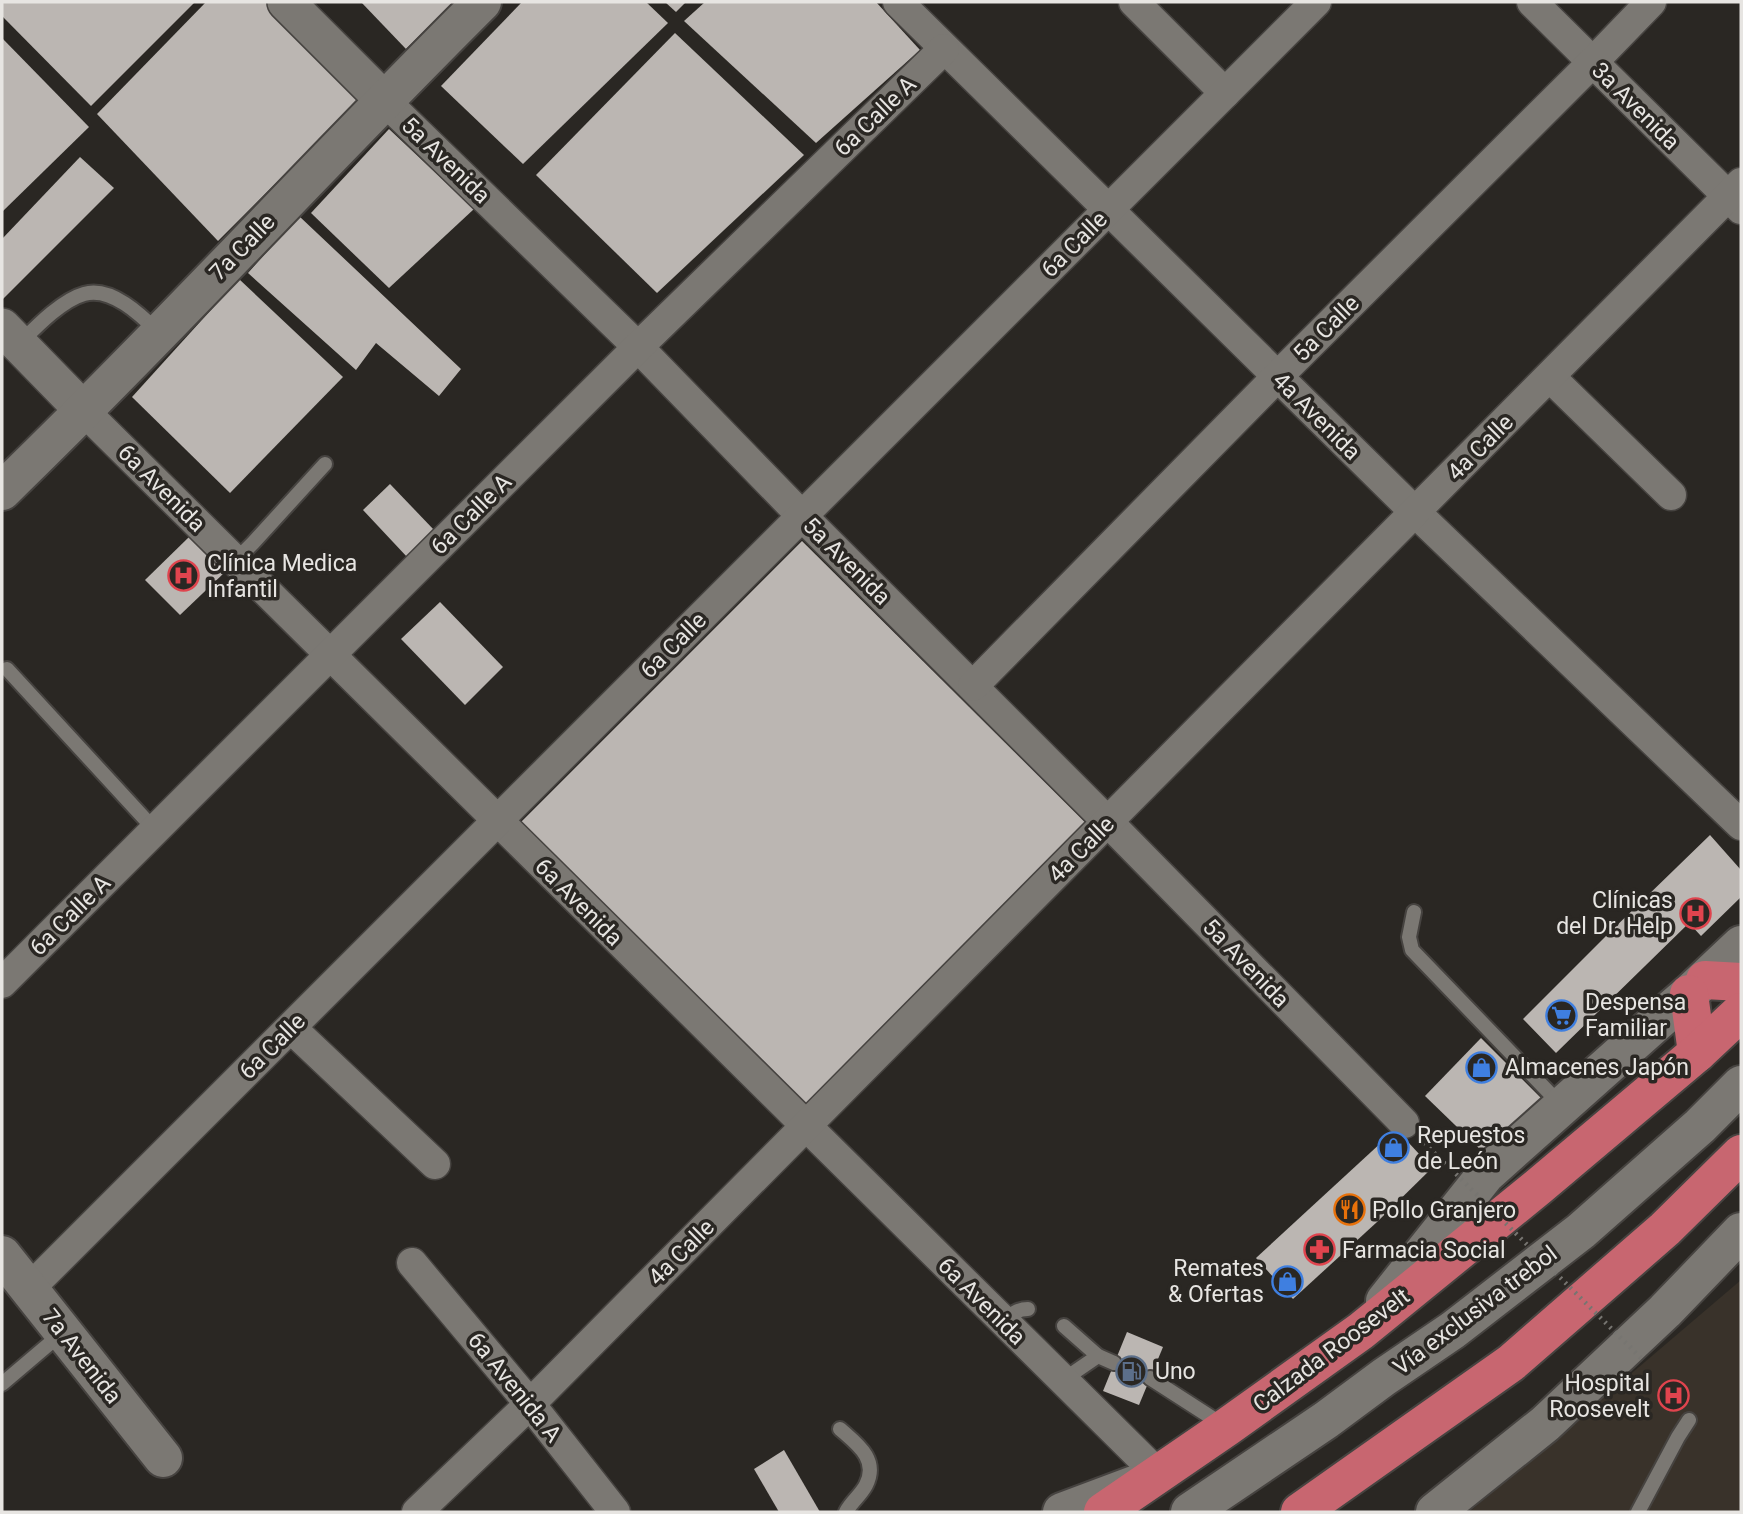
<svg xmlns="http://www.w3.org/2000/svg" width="1743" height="1514" font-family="Roboto,sans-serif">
	<rect width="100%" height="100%" fill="#2a2723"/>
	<path fill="#39322a" d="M1741 1280V1512H1469Z"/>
	<g fill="#bbb6b2">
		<path d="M2 2H195L91 106 2 16Z"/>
		<path d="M206 2H266L364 95 218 241 97 114Z"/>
		<path d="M361 2H453L406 49Z"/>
		<path d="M522 2H646L668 23 523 164 441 86Z"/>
		<path d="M665 2H686L676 12Z"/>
		<path d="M705 2H876L920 50 816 143 684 21Z"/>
		<path d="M675 33 804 155 657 293 536 175Z"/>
		<path d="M2 38 89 127 2 212Z"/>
		<path d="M389 129 474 209 389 288 311 213Z"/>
		<path d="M80 157 114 188 2 300V239Z"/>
		<path d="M299 216 461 369 439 396 376 343 356 370 248 273Z"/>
		<path d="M239 279 343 377 230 493 132 397Z"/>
		<path d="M390 484 435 531 408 558 363 510Z"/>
		<path d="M189 537 224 573 180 615 145 580Z"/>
		<path d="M802 541 1087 824 806 1108 517 826Z"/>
		<path d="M440 602 503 667 465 705 401 639Z"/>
		<path d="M1710 835 1741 870V897L1701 936 1689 923 1556 1053 1523 1019 1608 934Z"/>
		<path d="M1481 1038 1542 1099 1485 1154 1425 1096Z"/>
		<path d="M1396 1129 1432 1168 1377 1222 1293 1299 1256 1258Z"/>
		<path d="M1127 1332 1163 1347 1139 1405 1103 1391Z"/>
		<path d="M784 1450 820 1512H779L754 1469Z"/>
	</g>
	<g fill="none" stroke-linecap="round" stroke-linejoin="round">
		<defs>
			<g id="service">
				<path d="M20 343C36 327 62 300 84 294 111 286 141 315 158 332"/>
				<path d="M235 561 253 543 325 464"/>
				<path d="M7 669 155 830"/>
				<path d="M1414 912 1409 937 1412 950 1561 1105"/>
				<path d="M1004 1322C1012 1314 1017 1309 1028 1309"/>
				<path d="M1064 1326 1098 1356 1114 1363"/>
				<path d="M1150 1378 1223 1425"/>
				<path d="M1063 1380 1098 1356"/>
				<path d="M2 1384 62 1333"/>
				<path d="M840 1429C857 1444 879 1459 866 1485 861 1495 851 1502 846 1512"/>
				<path d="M1638 1512 1678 1437 1689 1420"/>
			</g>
			<g id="minor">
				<path d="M898 2 1415 512 1741 825"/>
				<path d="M1134 2 1225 93"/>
				<path d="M1532 2 1741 209"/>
				<path d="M384 100 638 347 802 516 1108 822 1404 1123"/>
				<path d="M1550 377 1671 495"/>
				<path d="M84 411 1159 1475"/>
				<path d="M973 686 1277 377 1593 62 1651 2"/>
				<path d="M2 983 638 347 944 49"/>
				<path d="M291 1028 435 1164"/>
				<path d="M412 1263 530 1404 615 1512"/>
				<path d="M29 1289 1316 2"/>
				<path d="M417 1512 530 1404 1741 183"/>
			</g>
			<g id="tertiary">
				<path d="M286 2 384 100"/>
				<path d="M2 327 84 411"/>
			</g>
			<g id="secondary">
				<path d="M2 491C166 332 320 163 482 2"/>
				<path d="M2 1255 163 1458"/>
				<path d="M1385 1301 1486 1174 1652 1026 1689 994 1741 945"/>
				<path d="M1062 1512 1134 1485"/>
				<path d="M1190 1512 1326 1420 1384 1377 1453 1330 1581 1231 1700 1126 1741 1085"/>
				<path d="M1435 1512 1545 1424 1665 1311 1741 1232"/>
			</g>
			<g id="trunk">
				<path d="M1705 980 1741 982"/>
				<path d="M1689 994 1697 1053"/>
				<path d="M1103 1512 1227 1427 1361 1331 1538 1187 1697 1053 1741 1012"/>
				<path d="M1300 1512 1511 1363 1665 1229 1741 1154"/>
			</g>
		</defs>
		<use href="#service" stroke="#464340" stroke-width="18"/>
		<use href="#minor" stroke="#464340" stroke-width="33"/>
		<use href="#tertiary" stroke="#464340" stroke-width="40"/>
		<use href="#secondary" stroke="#464340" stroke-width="42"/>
		<use href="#trunk" stroke="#464340" stroke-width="42"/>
		<path stroke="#777571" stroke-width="4.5" stroke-dasharray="2 5" stroke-linecap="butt" d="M1424 1143 1448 1166"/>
		<use href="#service" stroke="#7b7873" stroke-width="14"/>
		<use href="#minor" stroke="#7b7873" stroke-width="30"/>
		<use href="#tertiary" stroke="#7b7873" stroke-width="37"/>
		<use href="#secondary" stroke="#7b7873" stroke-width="38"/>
		<use href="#trunk" stroke="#c86670" stroke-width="38"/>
		<path stroke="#777571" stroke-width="4.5" stroke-dasharray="2 5" stroke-linecap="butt" d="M1451 1169 1641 1358"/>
	</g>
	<defs>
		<symbol id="hospital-ring" viewBox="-11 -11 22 22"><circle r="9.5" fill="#2a2723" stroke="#e0444e" stroke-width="1.5"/><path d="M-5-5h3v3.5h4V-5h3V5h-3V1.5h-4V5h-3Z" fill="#e0444e"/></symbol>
		<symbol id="supermarket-ring" viewBox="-11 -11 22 22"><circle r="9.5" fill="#2a2723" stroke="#3f7fe0" stroke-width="1.5"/><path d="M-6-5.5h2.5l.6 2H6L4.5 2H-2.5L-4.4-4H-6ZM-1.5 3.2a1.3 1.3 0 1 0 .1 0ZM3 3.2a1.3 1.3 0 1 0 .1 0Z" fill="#3f7fe0"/></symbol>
		<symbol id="shop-ring" viewBox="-11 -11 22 22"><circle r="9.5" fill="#2a2723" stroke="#3f7fe0" stroke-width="1.5"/><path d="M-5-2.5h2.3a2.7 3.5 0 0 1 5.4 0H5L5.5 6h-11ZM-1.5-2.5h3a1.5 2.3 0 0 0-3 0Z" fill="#3f7fe0"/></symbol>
		<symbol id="restaurant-ring" viewBox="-11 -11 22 22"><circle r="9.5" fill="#2a2723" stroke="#e8710a" stroke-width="1.5"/><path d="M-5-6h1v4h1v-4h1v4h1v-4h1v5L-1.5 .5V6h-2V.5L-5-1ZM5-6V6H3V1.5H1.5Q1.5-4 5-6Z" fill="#e8710a"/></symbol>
		<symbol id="pharmacy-ring" viewBox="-11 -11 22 22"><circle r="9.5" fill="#2a2723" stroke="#e0444e" stroke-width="1.5"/><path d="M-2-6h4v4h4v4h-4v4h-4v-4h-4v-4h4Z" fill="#e0444e"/></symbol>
		<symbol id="fuel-ring" viewBox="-11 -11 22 22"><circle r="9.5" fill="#2a2723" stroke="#5c6f8a" stroke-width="1.5"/><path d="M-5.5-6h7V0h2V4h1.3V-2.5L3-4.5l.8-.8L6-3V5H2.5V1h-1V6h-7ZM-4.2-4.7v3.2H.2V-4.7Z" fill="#5c6f8a"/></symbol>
	</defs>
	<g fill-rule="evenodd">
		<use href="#hospital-ring" x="166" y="558" width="35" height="35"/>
		<use href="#hospital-ring" x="1678" y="896" width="35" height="35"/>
		<use href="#supermarket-ring" x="1544" y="998" width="35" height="35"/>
		<use href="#shop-ring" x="1464" y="1050" width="35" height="35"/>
		<use href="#shop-ring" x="1376" y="1130" width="35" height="35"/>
		<use href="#restaurant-ring" x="1332" y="1192" width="35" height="35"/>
		<use href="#pharmacy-ring" x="1302" y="1232" width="35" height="35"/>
		<use href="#shop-ring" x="1270" y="1264" width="35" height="35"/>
		<use href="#fuel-ring" x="1114" y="1354" width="35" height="35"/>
		<use href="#hospital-ring" x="1656" y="1378" width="35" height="35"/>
	</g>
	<g text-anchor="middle" stroke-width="7" stroke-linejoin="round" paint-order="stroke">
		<g font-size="23" fill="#e7e5e2" stroke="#2a2723">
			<text transform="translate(1636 106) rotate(45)" y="8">3a Avenida</text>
			<text transform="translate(875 116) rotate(-44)" y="8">6a Calle A</text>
			<text transform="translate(446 160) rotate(44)" y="8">5a Avenida</text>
			<text transform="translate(1074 244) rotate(-45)" y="8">6a Calle</text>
			<text transform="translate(242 247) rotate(-46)" y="8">7a Calle</text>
			<text transform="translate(1326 328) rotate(-45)" y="8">5a Calle</text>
			<text transform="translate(1317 416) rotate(45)" y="8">4a Avenida</text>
			<text transform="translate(1480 447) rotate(-45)" y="8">4a Calle</text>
			<text transform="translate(162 488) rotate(45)" y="8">6a Avenida</text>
			<text transform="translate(471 514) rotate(-45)" y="8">6a Calle A</text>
			<text transform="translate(847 561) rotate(45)" y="8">5a Avenida</text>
			<text transform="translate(673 645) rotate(-45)" y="8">6a Calle</text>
			<text transform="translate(1081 849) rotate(-45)" y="8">4a Calle</text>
			<text transform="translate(579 902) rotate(45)" y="8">6a Avenida</text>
			<text transform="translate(70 915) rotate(-45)" y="8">6a Calle A</text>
			<text transform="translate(1246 963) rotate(46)" y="8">5a Avenida</text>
			<text transform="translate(272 1046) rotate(-45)" y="8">6a Calle</text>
			<text transform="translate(681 1252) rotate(-45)" y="8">4a Calle</text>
			<text transform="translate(982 1301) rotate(45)" y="8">6a Avenida</text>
			<text transform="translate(1475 1310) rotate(-37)" y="8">Vía exclusiva trebol</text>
			<text transform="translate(1331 1350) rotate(-37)" y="8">Calzada Roosevelt</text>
			<text transform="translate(82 1356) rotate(52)" y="8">7a Avenida</text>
			<text transform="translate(515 1387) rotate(51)" y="8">6a Avenida A</text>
		</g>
		<g font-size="23" fill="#e7e5e2" stroke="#2a2723" text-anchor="start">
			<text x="207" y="571">Clínica Medica<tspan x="207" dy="26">Infantil</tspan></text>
			<text x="1673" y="908" text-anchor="end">Clínicas<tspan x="1673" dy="26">del Dr. Help</tspan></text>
			<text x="1585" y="1010">Despensa<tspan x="1585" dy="26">Familiar</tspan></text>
			<text x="1505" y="1075">Almacenes Japón</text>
			<text x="1417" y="1143">Repuestos<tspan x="1417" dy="26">de León</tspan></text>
			<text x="1372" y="1218">Pollo Granjero</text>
			<text x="1342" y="1258">Farmacia Social</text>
			<text x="1264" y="1276" text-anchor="end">Remates<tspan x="1264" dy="26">&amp; Ofertas</tspan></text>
			<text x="1155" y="1379">Uno</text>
			<text x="1650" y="1391" text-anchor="end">Hospital<tspan x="1650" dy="26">Roosevelt</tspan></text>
		</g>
	</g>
	<rect width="1743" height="1514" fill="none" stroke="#e7e5e2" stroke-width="7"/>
</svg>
